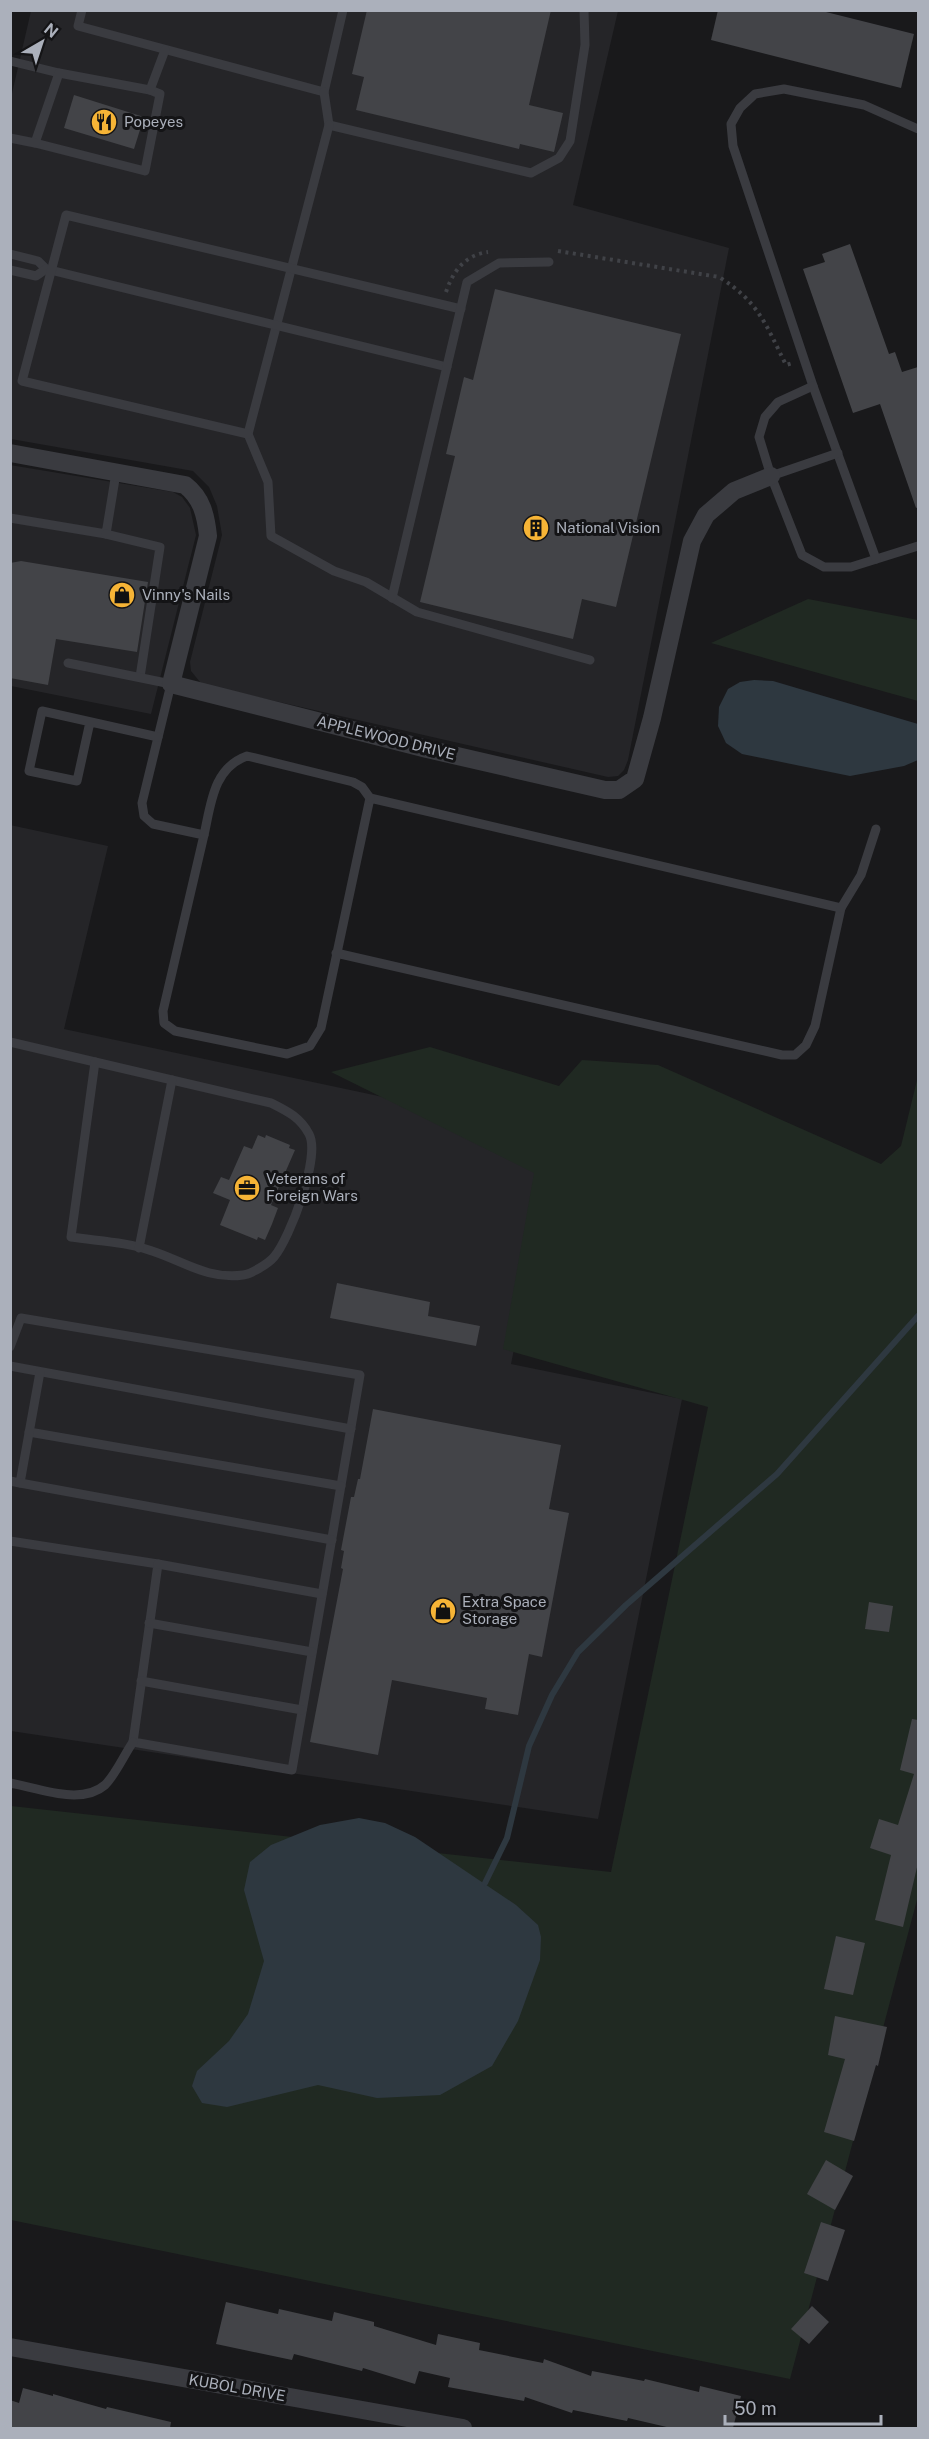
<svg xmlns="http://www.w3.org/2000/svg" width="929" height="2439" font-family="'Public Sans',sans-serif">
	<rect width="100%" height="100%" fill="#19191b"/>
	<g fill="#252528">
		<path d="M31 11H618L573 205 729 248 628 760 624 770 618 776 608 777 209 686 200 682 191 671 190 662 222 535 217 506 209 487 193 471 11 439 10 102Z"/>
		<path d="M10 465 173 492 182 497 190 508 196 535 151 714 11 686Z"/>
		<path d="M10 825 108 846 64 1029 557 1134 511 1364 682 1399 598 1819 11 1731Z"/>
	</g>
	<g fill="#202922">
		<path d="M808 599 918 620V701L711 643Z"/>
		<path d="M430 1047 559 1086 582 1060 658 1065 881 1164 901 1146 918 1076V1896L790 2379 11 2220V1806L611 1872 708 1407 503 1349 534 1173 331 1072Z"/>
	</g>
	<g fill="#2e3840">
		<path d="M754 680 773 681 918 724V760L904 766 850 776 742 754 726 743 718 726 719 707 728 689 740 682Z"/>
		<path d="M359 1818 385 1823 415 1837 516 1905 538 1925 541 1937 540 1960 518 2021 492 2066 440 2095 377 2098 318 2085 227 2107 202 2103 192 2086 197 2071 229 2041 248 2014 264 1961 244 1890 250 1862 271 1845 320 1825Z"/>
	</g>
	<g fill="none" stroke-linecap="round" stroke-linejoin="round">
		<path stroke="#2e3840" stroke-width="6" d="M485 1883 507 1838 529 1746 552 1695 578 1652 626 1605 777 1474 918 1316"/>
	</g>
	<g fill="#434448">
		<path d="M367 10H551L529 105 563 113 554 152 520 144 519 149 356 110 364 77 352 74Z"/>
		<path d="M718 10H818L914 34 901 88 711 40Z"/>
		<path d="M74 95 144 117 134 149 64 128Z"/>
		<path d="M850 244 889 354 895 352 902 372 918 367V507L916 508 880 404 853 413 803 269 825 262 822 254Z"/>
		<path d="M495 289 681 334 616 607 582 599 573 639 420 602 455 456 446 454 464 377 473 380Z"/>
		<path d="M21 561 148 582 137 652 56 639 48 685 10 678V563Z"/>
		<path d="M258 1135 265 1138 266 1135 290 1145 289 1148 295 1150 271 1205 278 1208 272 1224 265 1240 258 1237 257 1240 220 1225 230 1200 213 1193 221 1177 229 1180 244 1146 252 1149Z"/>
		<path d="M337 1283 430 1302 428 1316 480 1326 476 1346 330 1318Z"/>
		<path d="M373 1409 561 1445 549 1509 569 1513 542 1657 529 1654 518 1715 485 1709 487 1698 392 1680 378 1755 310 1742 343 1569 341 1568 344 1551 341 1550 351 1497H354L358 1479H360Z"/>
		<path d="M869 1602 893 1606 889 1632 865 1629Z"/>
		<path d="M912 1719 918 1720V1863L903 1927 875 1920 891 1855 870 1848 879 1819 898 1825 914 1774 900 1770Z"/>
		<path d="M836 1936 865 1943 853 1995 824 1989Z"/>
		<path d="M835 2016 887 2027 878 2066 876 2065 854 2141 824 2132 845 2059 828 2055Z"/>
		<path d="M826 2160 853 2176 835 2210 807 2194Z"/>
		<path d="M821 2222 845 2230 828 2281 804 2273Z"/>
		<path d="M226 2302 278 2314 279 2309 332 2321 334 2312 374 2322V2326L436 2345 438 2334 480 2343 479 2350 543 2363 544 2359 591 2376 592 2371 644 2381 645 2379 699 2392 700 2386 741 2396 733 2428H671L628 2418 627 2421 573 2410 572 2413 525 2397 524 2401 448 2387 450 2378 419 2371 415 2384 363 2368 362 2371 294 2354 292 2360 216 2344Z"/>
		<path d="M812 2306 829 2322 809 2344 791 2329Z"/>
		<path d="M23 2388 53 2396V2394L106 2409 107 2407 171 2422 170 2428H10V2400L19 2403Z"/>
	</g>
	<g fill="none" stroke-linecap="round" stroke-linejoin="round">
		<g stroke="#404247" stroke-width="4" stroke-dasharray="3 4.5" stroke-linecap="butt">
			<path d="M558 251 719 277C759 302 766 325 786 365L793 363"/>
			<path d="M446 292C453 271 465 255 488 252"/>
		</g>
		<g stroke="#3a3b40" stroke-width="9">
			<path d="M82 10 78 26 324 92 343 10"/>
			<path d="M10 61 59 73"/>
			<path d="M59 73 150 90 160 94 145 171 35 143Z"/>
			<path d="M150 90 165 50"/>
			<path d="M324 92 329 125 531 173 559 158 570 141 585 45 584 10"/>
			<path d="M329 125 248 434 268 482 271 536 334 571 366 582 417 612 590 660"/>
			<path d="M918 129 864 105 784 89 755 94 740 108 731 124 733 146 813 386 778 402 765 417 759 437 771 476 802 555 824 567H851L918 546"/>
			<path d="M10 138 35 143"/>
			<path d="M10 254 38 261 46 269 447 367"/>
			<path d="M10 270 36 276 46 269"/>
			<path d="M813 386 876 559"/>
			<path d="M248 434 22 381 66 215 461 309"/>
			<path d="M771 476 838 453"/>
			<path d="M10 518 106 534 116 473"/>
			<path d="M106 534 160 547 140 677"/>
			<path d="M392 598 467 282 499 263 549 262"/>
			<path d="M68 663 171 684 142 803 144 816 153 824 204 835 163 1011 164 1023 175 1031 287 1054 310 1046 321 1028 370 798 841 908 815 1026 806 1045 795 1055H782L336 953"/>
			<path d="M90 722 77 781 29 771 42 711 158 737"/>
			<path d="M204 835C211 804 213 768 247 756L353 782 362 787 370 798"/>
			<path d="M841 908 861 875 876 829"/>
			<path d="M10 1042 95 1062"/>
			<path d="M95 1062 271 1103C287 1111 300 1117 309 1134 321 1156 290 1238 274 1257 268 1264 251 1274 243 1275 208 1280 183 1261 152 1251 127 1242 97 1241 71 1237Z"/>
			<path d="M139 1248 172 1080"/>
			<path d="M10 1347 21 1318 360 1375 292 1770 133 1742 158 1564 10 1541"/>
			<path d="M10 1366 351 1429"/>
			<path d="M29 1432 341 1486"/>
			<path d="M10 1481 20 1483 40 1372"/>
			<path d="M20 1483 332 1540"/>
			<path d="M158 1564 322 1594"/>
			<path d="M149 1623 312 1652"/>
			<path d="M141 1681 302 1710"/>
			<path d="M10 1783C38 1788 81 1806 105 1785 116 1774 124 1755 133 1742"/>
		</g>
		<g stroke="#3a3b40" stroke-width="18">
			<path d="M10 453 185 485C202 498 206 516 208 536L171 684 427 749 605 790H619L635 779 652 718 692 541 706 515 734 491 771 476"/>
			<path d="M10 2347 463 2428"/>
		</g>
	</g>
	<defs>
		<symbol id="restaurant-disc" viewBox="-11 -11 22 22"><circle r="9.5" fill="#f6b436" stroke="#141416"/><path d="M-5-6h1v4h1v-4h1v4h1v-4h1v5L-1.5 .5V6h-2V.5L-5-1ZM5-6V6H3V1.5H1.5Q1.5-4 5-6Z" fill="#111"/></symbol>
		<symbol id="building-disc" viewBox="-11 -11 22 22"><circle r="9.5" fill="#f6b436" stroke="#141416"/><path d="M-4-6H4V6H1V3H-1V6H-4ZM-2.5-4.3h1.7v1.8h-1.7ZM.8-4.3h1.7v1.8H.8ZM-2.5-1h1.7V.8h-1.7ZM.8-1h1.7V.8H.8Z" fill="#111"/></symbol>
		<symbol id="shop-disc" viewBox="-11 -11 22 22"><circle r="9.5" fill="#f6b436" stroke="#141416"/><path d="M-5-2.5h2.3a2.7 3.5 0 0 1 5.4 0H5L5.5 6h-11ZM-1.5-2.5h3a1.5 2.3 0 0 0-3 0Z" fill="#111"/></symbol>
		<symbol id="office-disc" viewBox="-11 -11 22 22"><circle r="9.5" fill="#f6b436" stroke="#141416"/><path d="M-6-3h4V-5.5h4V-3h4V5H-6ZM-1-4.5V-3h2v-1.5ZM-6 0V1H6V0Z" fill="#111"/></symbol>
	</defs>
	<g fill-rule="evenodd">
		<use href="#restaurant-disc" x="89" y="107" width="30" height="30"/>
		<use href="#building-disc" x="521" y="513" width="30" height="30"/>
		<use href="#shop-disc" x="107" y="580" width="30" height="30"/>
		<use href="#office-disc" x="232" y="1173" width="30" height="30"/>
		<use href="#shop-disc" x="428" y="1596" width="30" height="30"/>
	</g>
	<g text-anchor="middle" stroke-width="6" stroke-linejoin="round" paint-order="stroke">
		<g font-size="15" fill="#abb0bb" stroke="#141416" text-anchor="start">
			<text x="124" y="127">Popeyes</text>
			<text x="556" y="533">National Vision</text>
			<text x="142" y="600">Vinny's Nails</text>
			<text x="266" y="1184">Veterans of<tspan x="266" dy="17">Foreign Wars</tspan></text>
			<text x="462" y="1607">Extra Space<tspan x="462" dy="17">Storage</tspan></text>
		</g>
		<g font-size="15" fill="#abb0bb" stroke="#141416">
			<text transform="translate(386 738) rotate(14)" y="5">APPLEWOOD DRIVE</text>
			<text transform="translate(237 2388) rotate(10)" y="5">KUBOL DRIVE</text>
		</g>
	</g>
	<rect width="929" height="2439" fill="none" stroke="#abb0bb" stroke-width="24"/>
	<g transform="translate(42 42) rotate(39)" stroke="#141416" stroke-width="4.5" paint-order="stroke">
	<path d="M0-4.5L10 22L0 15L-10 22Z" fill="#abb0bb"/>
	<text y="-9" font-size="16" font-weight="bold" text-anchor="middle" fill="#abb0bb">N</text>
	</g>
	<path d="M725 2415v9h156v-9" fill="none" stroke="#abb0bb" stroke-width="3"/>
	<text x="734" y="2415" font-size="18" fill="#abb0bb" stroke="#141416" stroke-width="4.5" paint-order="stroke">50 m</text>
</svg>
